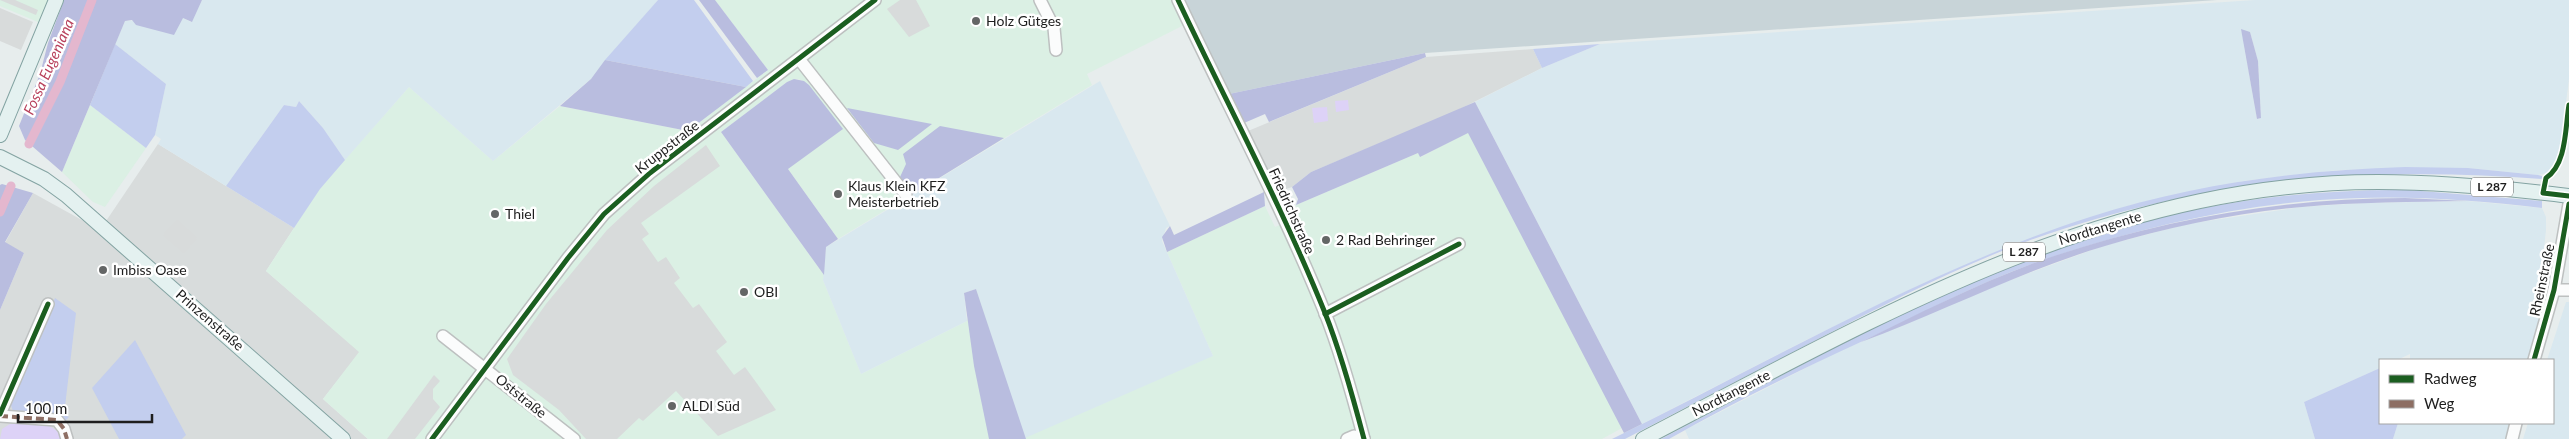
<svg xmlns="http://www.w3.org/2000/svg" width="2569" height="439" font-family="Lato,sans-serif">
	<rect width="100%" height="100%" fill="#e7eded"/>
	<g fill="#d8dcdc">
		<path d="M1533 49 1542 68 1452 113 1311 172 1292 187 1277 192 1248 131 1426 57Z"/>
		<path d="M158 144 294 228 266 271 360 352 323 399 368 439H0V310L24 253 5 243 33 193 100 230Z"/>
	</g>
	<g fill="#dbf0e4">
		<path d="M0 0H56L45 25 0 6Z"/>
		<path d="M715 0H1177L1188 23 1087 74 1092 85 838 239 788 169 809 85 807 83 798 79 787 82 721 132 824 275 823 280 861 374 967 321 976 289 996 343 1213 356 1167 252 1265 206 1275 227 1291 220 1296 205 1418 153 1421 157 1468 132 1622 428 1602 439H368L323 399 359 352 266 271 320 188 409 87 493 161 560 106 688 131 768 70Z"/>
		<path d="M90 105 146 148 105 207 93 202 62 172Z"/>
	</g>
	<g fill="#d8dbdb">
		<path d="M0 0H15L38 10 36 15Z"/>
		<path d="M900 0H916L930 26 909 37 887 9Z"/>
		<path d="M0 8 33 22 21 50 0 41Z"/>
		<path d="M706 145 720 166 641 223 649 234 642 239 658 262 666 257 680 278 674 283 693 308 699 304 727 342 716 351 734 375 745 367 776 410 718 436 676 391 643 421 639 418 617 439H586L559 410 513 375 507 359 546 304 607 230 654 186Z"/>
		<path d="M177 220 197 238 184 253 163 235Z"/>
		<path d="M434 375 440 381 433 389V399L440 407 415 439H387Z"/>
	</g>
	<path fill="#c8d4d8" d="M1184 0H2217L1425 53 1229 94Z"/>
	<g fill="#d9e8ef" fill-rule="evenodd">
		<path d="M202 0H658L591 79 493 161 409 87 345 160 323 128 299 101 296 107 284 105 226 186 158 144 161 139 155 135 166 84 115 44 125 21 183 18 191 22Z"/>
		<path d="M2255 0H2569V79L2560 150 2554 171 2538 175 2468 168 2339 170 2243 181 2131 205 2015 244 1926 282 1806 340 1642 424 1475 102 1542 68 1600 44ZM2250 32 2258 61 2261 118 2257 119 2244 46Z"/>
		<path d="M1100 81 1170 226 1166 228 1162 241 1213 356 1025 438 976 289 964 293 967 321 861 374 823 280 826 247Z"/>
		<path d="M2468 201 2542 208 2546 217V230L2539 293 2544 300 2529 360H2410V354L2397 360H2380V368L2304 402 2315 439H1689L1685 430 1837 352 2005 282 2103 246 2187 224 2301 207 2364 203Z"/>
		<path d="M2566 302H2569V439H2523L2528 423H2553V360H2547Z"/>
		<path d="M2398 423H2513L2508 439H2393Z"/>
	</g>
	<g fill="#c3ceee">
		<path d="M658 0H694L753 81 746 87 605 60Z"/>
		<path d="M115 44 166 84 155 135 146 148 90 105Z"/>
		<path d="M1600 44 1542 68 1533 49Z"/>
		<path d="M299 101 323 128 345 160 320 189 294 228 226 186 284 105 296 107Z"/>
		<path d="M2405 167 2468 168 2538 175 2542 176V179C2364 165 2198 180 2028 241 1957 267 1888 303 1820 338 1755 372 1690 405 1625 439H1612C1770 362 1923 271 2090 217 2192 184 2299 170 2405 167Z"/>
		<path d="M2409 190 2542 201V208C2469 199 2394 194 2320 200 2228 207 2137 229 2049 258 1985 279 1925 312 1863 341 1798 371 1732 403 1669 439H1661C1808 362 1955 278 2116 230 2210 201 2311 189 2409 190Z"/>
		<path d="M55 298 76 313 64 415 69 417 65 421 63 418 13 411 9 400Z"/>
		<path d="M135 340 186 435 182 439H119L92 388Z"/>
		<path d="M2380 368V423H2398L2393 439H2315L2304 402Z"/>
	</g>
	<g fill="#b9bddf">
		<path d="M64 0H202L192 22 183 18 174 35 136 25 132 20 125 21 62 172 25 140 19 126 40 74 48 43Z"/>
		<path d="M699 0H715L768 70 757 78Z"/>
		<path d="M2241 29 2250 32 2258 61 2261 118 2257 119Z"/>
		<path d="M1425 53 1426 57 1269 122 1265 114 1244 123 1229 94Z"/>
		<path d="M605 60 746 87 688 131 560 106 591 79Z"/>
		<path d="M794 79 804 81 809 85 843 129 788 169 838 239 826 247 824 275 721 132 787 82Z"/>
		<path d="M1475 102 1642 424 1624 433 1468 133 1420 157 1418 153 1296 205 1298 199 1292 187 1311 172Z"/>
		<path d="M847 108 932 124 898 150 874 143Z"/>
		<path d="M940 126 1004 138 913 194 900 177 906 164 903 154Z"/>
		<path d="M2 184 33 193 5 242 24 253 0 310V185Z"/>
		<path d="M1264 192 1265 206 1167 252 1162 237 1170 226 1174 235Z"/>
		<path d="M2405 198 2468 201C2413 202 2357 202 2302 207 2235 213 2169 227 2105 246 2021 271 1943 312 1861 342 1922 312 1983 281 2048 258 2163 219 2283 198 2405 198Z"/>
		<path d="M976 289 1026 439H989L974 366 964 293Z"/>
	</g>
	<g fill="#ddd2f7">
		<path d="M1348 100 1349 110 1336 112 1335 101Z"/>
		<path d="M1327 107 1328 121 1314 123 1312 108Z"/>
		<path d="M10 424C27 425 57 419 61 439H0L2 429Z"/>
	</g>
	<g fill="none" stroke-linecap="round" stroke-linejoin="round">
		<g stroke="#e4b7ce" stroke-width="9">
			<path d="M29 144 60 82 92 0"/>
			<path d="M0 212 11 186"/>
		</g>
		<defs>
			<g id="minor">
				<path d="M1040 0 1054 28 1056 50"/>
				<path d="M1178 0C1227 104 1282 206 1325 313 1341 353 1353 397 1364 439"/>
				<path d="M799 59 906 195"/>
				<path d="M2554 290H2569"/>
				<path d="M1325 314 1459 244"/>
				<path d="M443 336 574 439"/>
				<path d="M2534 360 2554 290 2569 204"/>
				<path d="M0 414 48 304"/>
				<path d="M0 416 57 420 64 429 67 439"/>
				<path d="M432 439 568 258 604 214 650 173 875 0"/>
				<path d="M1347 439 1354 436 1364 439"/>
				<path d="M2512 439 2516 423"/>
			</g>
			<g id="major">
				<path d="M0 135 56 0"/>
				<path d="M0 157 44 179 66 195 343 439"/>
				<path d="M1643 439C1876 318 2107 182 2378 182 2442 182 2505 188 2569 196"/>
			</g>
		</defs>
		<use href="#minor" stroke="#bdc0c0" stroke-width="14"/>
		<use href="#major" stroke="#83a3a2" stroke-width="16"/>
		<use href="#minor" stroke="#fbfcfc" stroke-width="11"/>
		<use href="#major" stroke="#e4f1f0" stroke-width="14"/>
		<path stroke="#8d6e63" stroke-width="4" stroke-dasharray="8 4" stroke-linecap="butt" d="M0 416 57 420 64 429 67 439"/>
		<defs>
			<g id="cycleway">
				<path d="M1178 0C1227 104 1282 206 1325 313 1341 353 1353 397 1364 439"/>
				<path d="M2569 105C2565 128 2567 164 2546 178L2543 193 2569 196"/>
				<path d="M1325 314 1459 244"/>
				<path d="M2534 360 2554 290 2569 204"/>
				<path d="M0 414 48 304"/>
				<path d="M432 439 568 258 604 214 650 173 875 0"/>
			</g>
		</defs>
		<use href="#cycleway" stroke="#fff" stroke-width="8"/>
		<use href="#cycleway" stroke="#1b5e20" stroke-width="5"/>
	</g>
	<g fill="#646666" stroke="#fff" stroke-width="2">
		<circle cx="976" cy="21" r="5"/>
		<circle cx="838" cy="194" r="5"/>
		<circle cx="495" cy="214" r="5"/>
		<circle cx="1326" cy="240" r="5"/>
		<circle cx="103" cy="270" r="5"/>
		<circle cx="744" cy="292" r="5"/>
		<circle cx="672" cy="406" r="5"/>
	</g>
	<g text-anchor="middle" stroke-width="5" stroke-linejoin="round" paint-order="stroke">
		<g fill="#fff" stroke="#626262" stroke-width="1">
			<rect x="2471" y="177.5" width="42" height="19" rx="4"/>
			<rect x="2003" y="242.5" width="42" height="19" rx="4"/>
		</g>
		<g font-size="12" font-weight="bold" fill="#1e1e1e">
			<text x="2492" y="191">L 287</text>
			<text x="2024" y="256">L 287</text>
		</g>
		<g font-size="14" fill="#1e1e1e" stroke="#fff" text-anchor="start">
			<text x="986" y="26">Holz Gütges</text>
			<text x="848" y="191">Klaus Klein KFZ<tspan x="848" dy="16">Meisterbetrieb</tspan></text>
			<text x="505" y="219">Thiel</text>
			<text x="1336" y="245">2 Rad Behringer</text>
			<text x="113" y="275">Imbiss Oase</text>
			<text x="754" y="297">OBI</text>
			<text x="682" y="411">ALDI Süd</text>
		</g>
		<g font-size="14" fill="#1e1e1e" stroke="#fff">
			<text transform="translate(667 147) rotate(-38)" y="5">Kruppstraße</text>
			<text transform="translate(1292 211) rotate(66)" y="5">Friedrichstraße</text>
			<text transform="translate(2100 228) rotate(-17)" y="5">Nordtangente</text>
			<text transform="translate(2542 280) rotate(-78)" y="5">Rheinstraße</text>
			<text transform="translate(210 320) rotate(41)" y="5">Prinzenstraße</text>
			<text transform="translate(1731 393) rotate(-27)" y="5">Nordtangente</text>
			<text transform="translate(521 396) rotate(39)" y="5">Oststraße</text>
		</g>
		<g font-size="15" font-style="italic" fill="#b8415c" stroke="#fff">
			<text transform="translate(49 67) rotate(-66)" y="5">Fossa Eugeniana</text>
		</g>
	</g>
	<rect x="2379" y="359" width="175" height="65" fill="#ffffff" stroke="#a5a5a5"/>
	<rect x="2389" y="375" width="25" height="8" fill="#1b5e20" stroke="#a5a5a5"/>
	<text x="2424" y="384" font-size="15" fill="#1e1e1e">Radweg</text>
	<rect x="2389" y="400" width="25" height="8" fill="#8d6e63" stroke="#a5a5a5"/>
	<text x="2424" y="409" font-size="15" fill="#1e1e1e">Weg</text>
	<path d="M18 414v8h134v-8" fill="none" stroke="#1e1e1e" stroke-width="2.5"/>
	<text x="25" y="414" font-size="15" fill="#1e1e1e" stroke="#ffffff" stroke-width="4" paint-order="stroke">100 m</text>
</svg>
